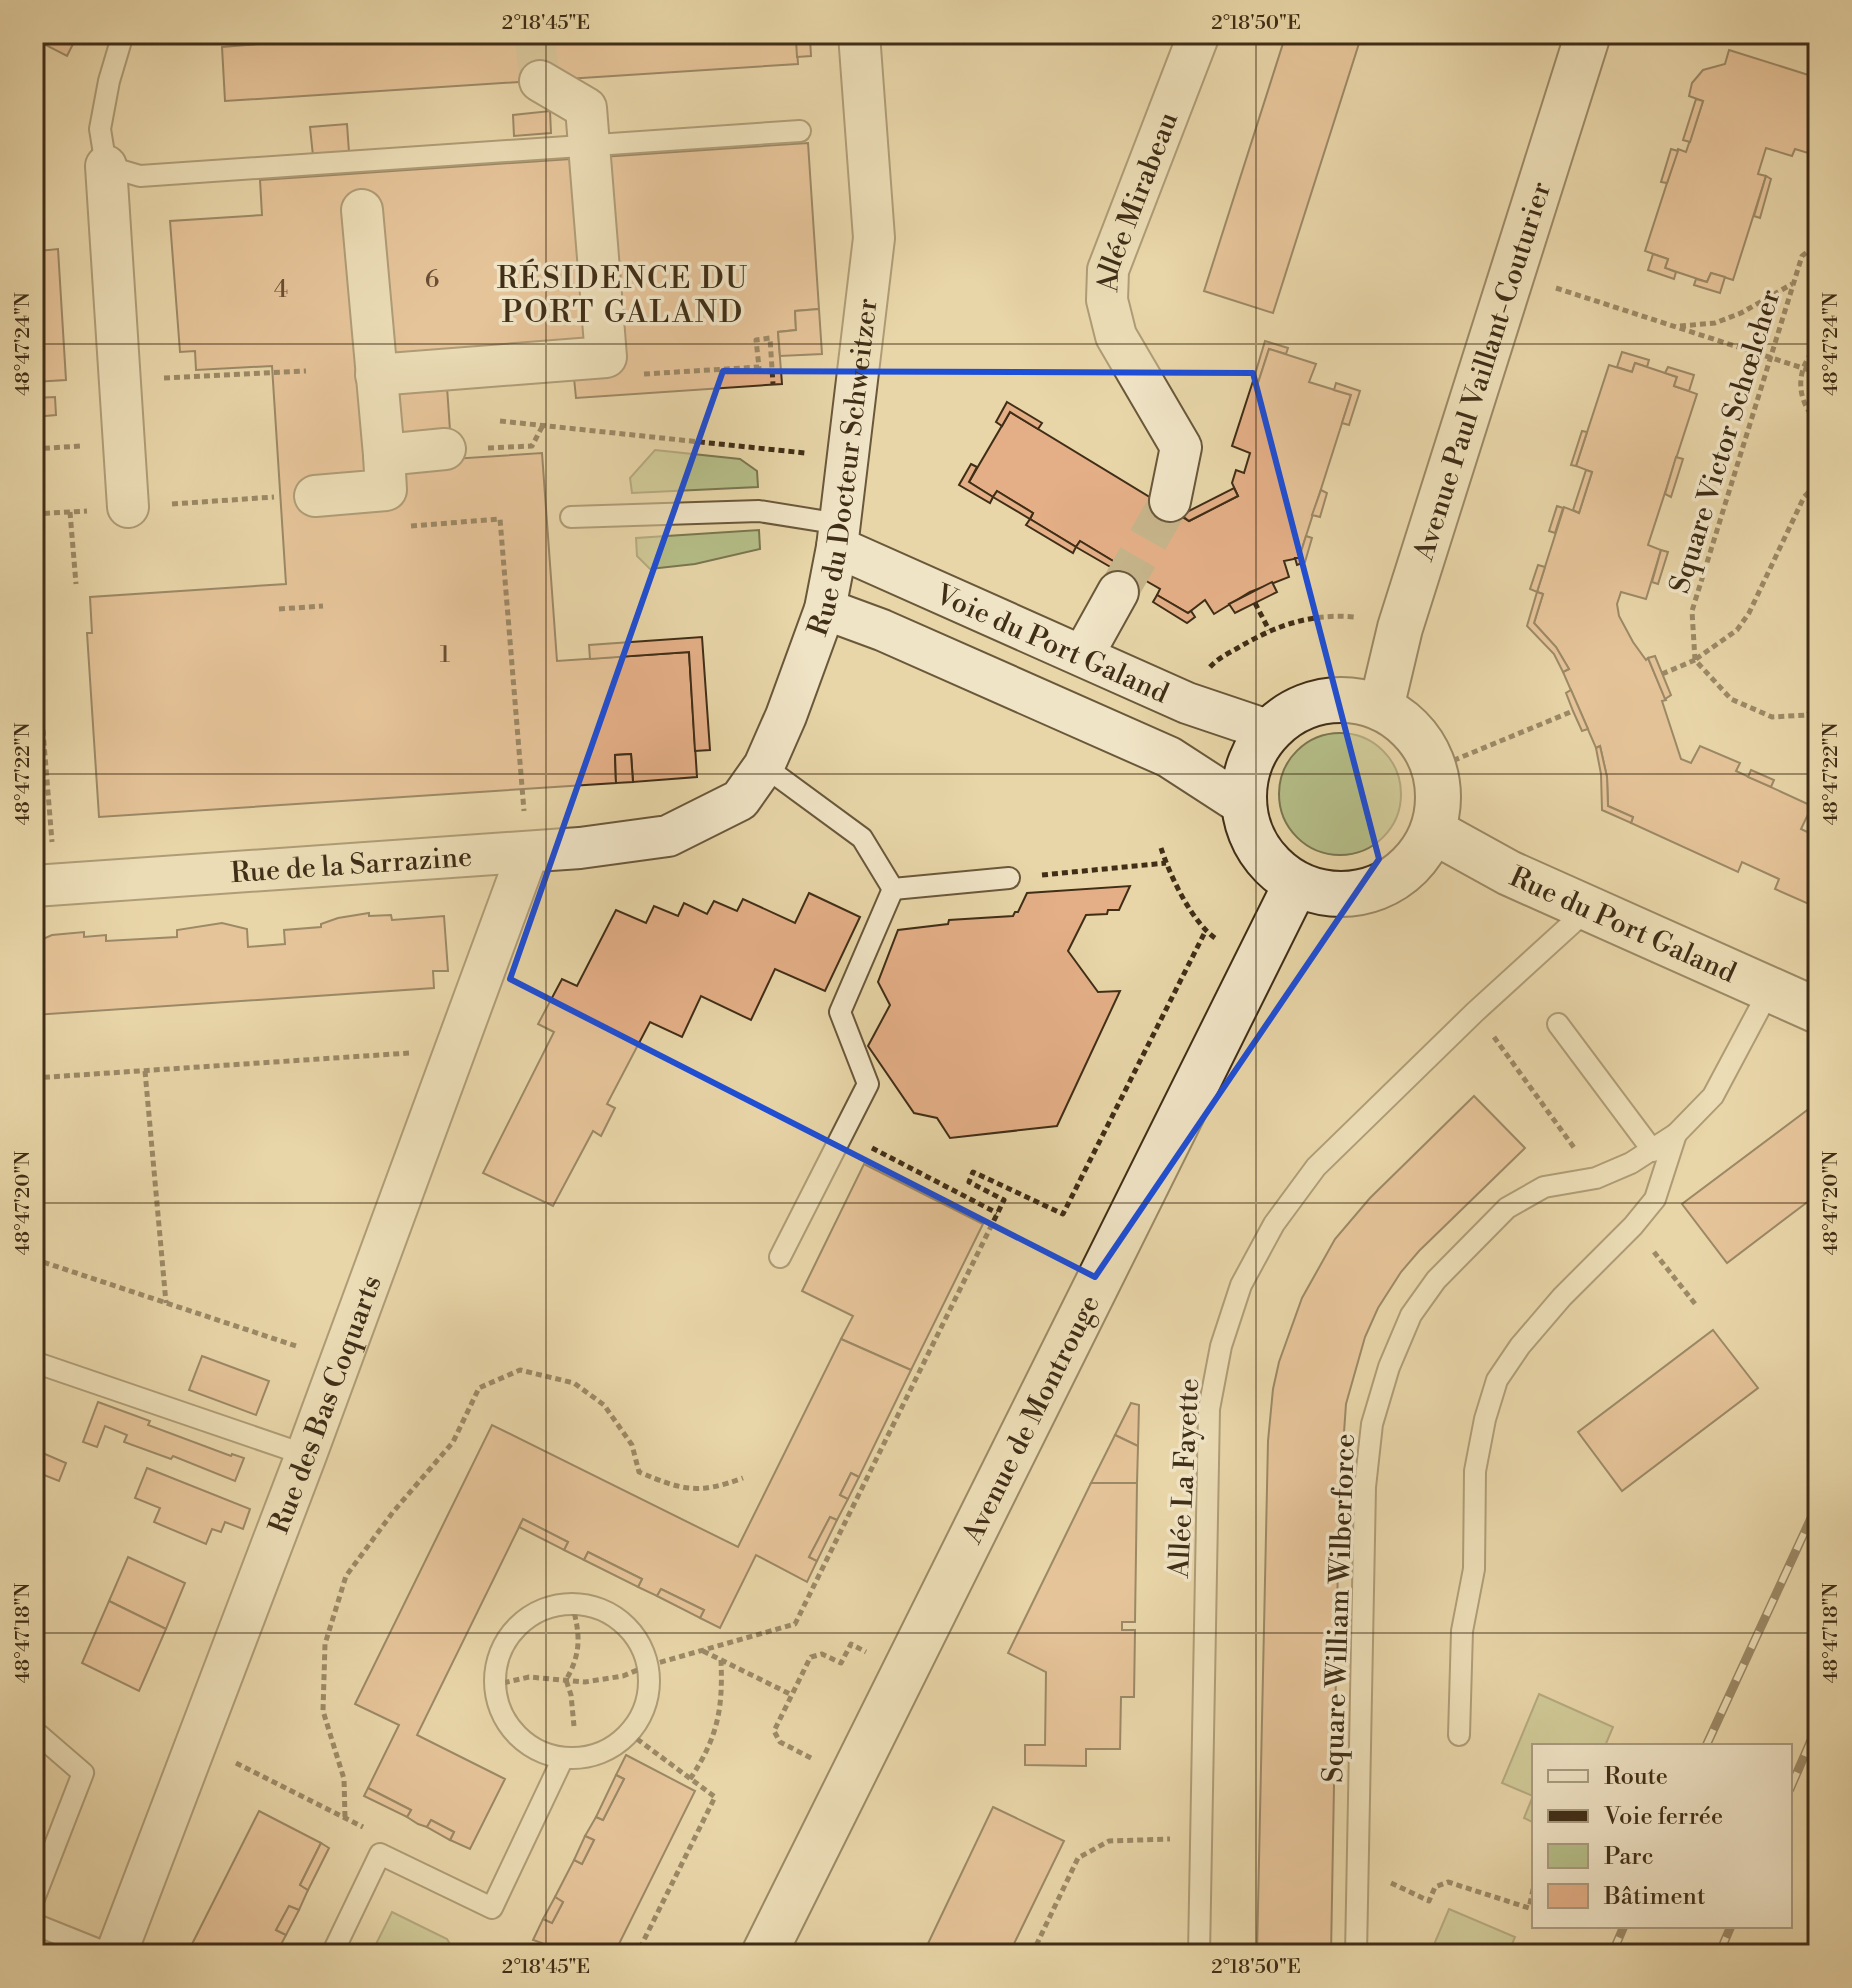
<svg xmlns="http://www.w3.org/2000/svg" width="1852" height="1988" font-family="'Libre Bodoni',serif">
	<rect width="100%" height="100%" fill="#e8d6a8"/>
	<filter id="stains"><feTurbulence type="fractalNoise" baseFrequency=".0025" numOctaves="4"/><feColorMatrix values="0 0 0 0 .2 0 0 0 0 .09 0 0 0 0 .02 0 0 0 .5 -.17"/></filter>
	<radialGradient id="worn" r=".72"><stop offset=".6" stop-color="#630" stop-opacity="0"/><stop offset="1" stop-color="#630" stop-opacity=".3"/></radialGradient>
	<g fill="#b5be88" stroke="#7a7650" stroke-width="2">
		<path d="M655 450 740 459 757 471 758 487 632 493 630 478Z"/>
		<path d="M759 530 760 549 695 564 650 569 637 556 636 538Z"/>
		<circle cx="1340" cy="794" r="61"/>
		<path d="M1539 1694 1613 1727 1605 1746H1534V1823L1524 1818 1533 1796 1502 1783Z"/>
		<path d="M1449 1909 1515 1937 1508 1954H1430Z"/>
		<path d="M392 1912 447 1939 456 1954H371Z"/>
	</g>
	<g fill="#e4af87" stroke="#402e17" stroke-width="2">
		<path d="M34 34H78L67 56 34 39Z"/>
		<path d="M258 34H329V40L402 34H796L798 64 225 101 222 47 258 44Z"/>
		<path d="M1286 34H1362L1273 313 1204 291Z"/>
		<path d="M810 38 811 56 797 57 796 39Z"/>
		<path d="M1729 50 1818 78V156L1795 149 1792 156 1766 148 1758 174 1766 176 1733 280 1711 273 1707 282 1665 268 1668 259 1645 251 1678 149 1686 152 1703 101 1689 96 1692 83 1703 70 1725 64Z"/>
		<path d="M1696 99 1703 101 1690 142 1683 140Z"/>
		<path d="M550 111 551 133 514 136 513 115Z"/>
		<path d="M347 124 349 152 313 156 310 127Z"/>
		<path d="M808 143 819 309 795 311 796 330 778 332 782 384 576 398 574 378 447 387 452 459 542 453 557 661 689 652 697 777 633 782 631 754 615 755 616 783 99 817 87 633H92L90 597 286 584 272 366 196 370 195 351 180 352 170 221 262 215 260 180Z"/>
		<path d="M1671 149 1678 151 1667 183 1661 182Z"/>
		<path d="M1766 176 1771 179 1760 218 1754 216Z"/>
		<path d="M34 233H38L39 251 58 249 66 380 34 382Z"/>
		<path d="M1653 254 1668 259 1665 268 1676 272 1674 279 1648 270Z"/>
		<path d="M1711 273 1725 277 1720 293 1694 285 1696 279 1707 282Z"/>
		<path d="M819 309 822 354 780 356 778 332 796 330 795 311Z"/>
		<path d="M1265 341 1288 348 1286 354 1269 349 1258 383 1253 381Z"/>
		<path d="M1269 349 1316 364 1309 382 1351 395 1299 558 1284 561 1289 577 1250 592 1214 614 1205 600 1188 613 1157 595 1160 589 1141 578 1138 583 1114 569 1118 564 1080 541 1076 547 1030 519 1033 513 997 491 993 497 969 482 1010 412 1189 521 1238 496 1232 483 1236 470 1244 473 1250 453 1232 446 1253 381 1258 383Z"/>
		<path d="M1622 352 1649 360 1647 367 1635 363 1632 372 1617 367Z"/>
		<path d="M1635 363 1677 377 1674 386 1697 394 1648 545 1661 550 1646 599 1621 592 1617 604 1619 616 1633 642 1646 660 1648 658 1666 700 1662 701 1681 759 1691 763 1700 746 1740 763 1736 771 1812 806 1801 829 1818 837V908L1775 889 1779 879 1742 862 1738 872 1631 823 1633 817 1608 806 1607 777 1600 746 1596 748 1563 672 1569 669 1556 647 1534 623 1543 594 1537 592 1564 507 1579 513 1592 472 1576 466 1609 365 1632 372Z"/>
		<path d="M1668 367 1694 375 1689 391 1674 386 1677 377 1665 373Z"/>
		<path d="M1336 383 1360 391 1349 425 1342 423 1351 395 1334 390Z"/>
		<path d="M55 397 56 415 34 417V398Z"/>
		<path d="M1007 402 1042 423 1038 429 1010 412 1002 426 996 422Z"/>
		<path d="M1582 431 1587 432 1576 466 1571 465Z"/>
		<path d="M1676 457 1683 459 1671 497 1665 494Z"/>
		<path d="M971 464 977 467 969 482 993 497 990 503 959 485Z"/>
		<path d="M1586 470 1592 472 1579 513 1573 510Z"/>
		<path d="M1234 488 1238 496 1189 521 1181 515Z"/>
		<path d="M1321 490 1327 493 1320 517 1312 515Z"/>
		<path d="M997 491 1033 513 1030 519 993 497Z"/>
		<path d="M1557 506 1563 508 1555 533 1549 531Z"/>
		<path d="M1030 519 1076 547 1073 553 1026 525Z"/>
		<path d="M1306 536 1312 538 1305 562 1297 565 1295 558H1299Z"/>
		<path d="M1080 541 1118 564 1114 569 1076 547Z"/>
		<path d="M1661 550 1668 552 1658 584 1652 582Z"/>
		<path d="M1538 565 1545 567 1537 592 1530 589Z"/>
		<path d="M1272 582 1277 592 1235 613 1229 604Z"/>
		<path d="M1537 592 1543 594 1534 623 1556 647 1569 669 1563 672 1554 654 1527 626Z"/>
		<path d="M1157 595 1188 613 1191 611 1195 617 1187 623 1153 602Z"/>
		<path d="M702 637 710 750 695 751 689 652 590 659 589 645Z"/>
		<path d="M1655 656 1671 695 1665 699 1648 658Z"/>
		<path d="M1571 690 1588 729 1582 731 1573 711 1566 693Z"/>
		<path d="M1600 746 1607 777 1608 806 1633 817 1631 823 1602 810 1601 774 1596 748Z"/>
		<path d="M631 754 633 782 616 783 615 755Z"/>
		<path d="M1751 770 1774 780 1771 787 1748 777Z"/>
		<path d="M1130 886 1119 910H1108L1107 914 1086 915 1068 951 1098 992 1120 991 1057 1126 950 1138 937 1118 914 1113 868 1046 890 1005 878 982 898 930 948 924 949 920 1013 916 1015 912H1018L1027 893Z"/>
		<path d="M809 893 860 917 825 991 775 969 751 1020 701 996 682 1037 650 1022 607 1104 615 1108 601 1136 593 1131 553 1206 483 1173 554 1032 538 1024 562 979 577 986 616 910 646 923 654 906 678 916 684 903 707 914 714 901 737 911 743 899 795 923Z"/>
		<path d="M369 913V916L391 915 392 920 444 916 448 971H433L434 988 34 1015V947L36 942 52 935 84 932V937L106 935V941L177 937V930L222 923 247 929 248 947 285 944 284 930 321 927V924L338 918Z"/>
		<path d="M1474 1096 1525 1148 1419 1251 1401 1272 1378 1308 1365 1337 1346 1404 1339 1504 1331 1954H1257L1268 1441 1273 1389 1279 1362 1302 1298 1335 1239 1370 1198Z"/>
		<path d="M1818 1102V1194L1727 1263 1682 1204Z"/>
		<path d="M864 1164 983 1224 911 1370 841 1339 853 1316 802 1291Z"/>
		<path d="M1713 1330 1758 1388 1622 1491 1578 1432Z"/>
		<path d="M841 1339 911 1370 859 1477 851 1473 840 1495 848 1499 837 1520 830 1517 809 1557 817 1561 807 1582 756 1555 720 1628 700 1618 704 1610 661 1589 657 1596 638 1587 642 1579 588 1552 584 1560 564 1550 568 1542 523 1519 417 1735 505 1779 470 1849 450 1840 454 1832 431 1820 427 1827 418 1824 407 1817 411 1810 368 1788 399 1725 355 1704 492 1425 738 1547Z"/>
		<path d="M202 1356 269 1381 256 1415 189 1390Z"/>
		<path d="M98 1402 150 1421 148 1425 231 1456 232 1454 244 1458 235 1481 173 1456 171 1459 124 1442 127 1435 105 1426 97 1447 83 1442Z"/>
		<path d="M1131 1403 1139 1405 1138 1446 1115 1435Z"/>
		<path d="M1115 1435 1138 1446 1137 1483H1091Z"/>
		<path d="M38 1451 66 1463 59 1481 34 1471V1459Z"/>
		<path d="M147 1468 250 1509 243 1529 225 1522 221 1532 212 1529 206 1544 154 1522 160 1508 135 1498Z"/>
		<path d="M851 1473 859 1477 848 1499 840 1495Z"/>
		<path d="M1091 1483H1137L1135 1622H1122V1630H1135L1134 1697H1121L1120 1749H1086V1766L1025 1765V1745H1045L1046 1672 1008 1653Z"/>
		<path d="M830 1517 837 1520 817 1561 809 1557Z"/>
		<path d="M523 1519 568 1542 564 1550 519 1527Z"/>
		<path d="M588 1552 642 1579 638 1587 584 1560Z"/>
		<path d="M128 1557 185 1583 166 1629 109 1601Z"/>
		<path d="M661 1589 704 1610 700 1618 657 1596Z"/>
		<path d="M109 1601 166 1629 139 1691 82 1663Z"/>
		<path d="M626 1755 695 1791 614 1954H537L542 1943 533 1940 543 1919 552 1923 563 1902 555 1897 574 1860 582 1864 594 1840 585 1836 596 1817 603 1820 624 1779 616 1775Z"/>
		<path d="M616 1775 624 1779 603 1820 596 1817Z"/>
		<path d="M368 1788 411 1810 407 1817 364 1796Z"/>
		<path d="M993 1807 1064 1841 1009 1954H923Z"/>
		<path d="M259 1811 321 1843 300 1885 308 1890 299 1910 289 1906 276 1930 286 1935 276 1954H187Z"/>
		<path d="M431 1820 454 1832 450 1840 427 1827Z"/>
		<path d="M585 1836 594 1840 582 1864 574 1860Z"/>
		<path d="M321 1843 329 1848 308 1890 300 1885Z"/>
		<path d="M555 1897 563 1902 552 1923 543 1919Z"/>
		<path d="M289 1906 299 1910 286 1935 276 1930Z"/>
	</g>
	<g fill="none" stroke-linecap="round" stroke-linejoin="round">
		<g stroke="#c6b48b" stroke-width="40" stroke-dasharray="40 20" stroke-linecap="butt">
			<path d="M534 34 540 81"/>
			<path d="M1118 592 1170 501"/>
		</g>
		<defs>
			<g id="lane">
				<path d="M123 34 109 81 100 129 106 166 140 176 800 131"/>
				<path d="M571 517 759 511 840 524"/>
				<path d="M764 766 862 838 893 889 1009 878"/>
				<path d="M1558 1024 1653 1151"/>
				<path d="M780 1257 868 1084 840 1012 893 889"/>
				<path d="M34 1362 306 1455"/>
				<circle cx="572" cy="1681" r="77"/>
				<path d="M1459 1735 1462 1631 1474 1569 1475 1471 1485 1419 1497 1380 1520 1346 1562 1297 1633 1226 1655 1199 1676 1134"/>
				<path d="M34 1899 83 1773 39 1735"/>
				<path d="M34 1924 109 1954"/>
				<path d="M332 1954 380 1854 492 1908 563 1758"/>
				<path d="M1199 1954 1209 1409 1221 1346 1241 1285 1274 1224 1316 1167 1475 1012 1588 909"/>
				<path d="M1356 1954 1365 1487 1372 1424 1389 1367 1411 1315 1436 1280 1507 1208 1544 1187 1596 1178 1631 1163 1676 1134 1713 1096 1770 989"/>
			</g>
			<g id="street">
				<path d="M106 166 128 507"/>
				<path d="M362 210 384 455 445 449"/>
				<path d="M376 375 606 357 586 108 540 81"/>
				<path d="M315 496 386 490 384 455"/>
				<path id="s1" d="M1170 501 1181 447 1116 336 1107 300 1108 270 1199 34"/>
				<path id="s2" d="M837 547 1187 703 1270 731"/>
				<path d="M825 609 882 630 1169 757 1243 805"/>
				<path d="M1083 655 1118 592"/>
				<path id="s3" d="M34 886 580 848 668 836 740 800 764 766 786 716 825 609 837 547 874 238 859 34"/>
				<path id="s4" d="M116 1954 306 1455 528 852"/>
			</g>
			<g id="secondary">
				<circle cx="1341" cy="797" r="97"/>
				<path id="s5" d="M1381 708 1400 628 1588 34"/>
				<path id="s6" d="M1433 831 1509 873 1818 1011"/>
				<path id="s7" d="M764 1954 1296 884"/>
			</g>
		</defs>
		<use href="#lane" stroke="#6a583b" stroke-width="24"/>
		<use href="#street" stroke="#6a583b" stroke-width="44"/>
		<use href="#secondary" stroke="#402e17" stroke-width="48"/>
		<g stroke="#402e17" stroke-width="5" stroke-dasharray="6 4" stroke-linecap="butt">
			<path d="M1556 288 1818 373"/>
			<path d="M1680 326 1715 323 1741 313 1792 284"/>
			<path d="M1818 345C1795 369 1795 399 1818 423"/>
			<path d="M644 374 759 367 756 340 770 338 773 384"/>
			<path d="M164 378 306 371"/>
			<path d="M500 421 805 453"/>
			<path d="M488 448 532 446 543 425"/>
			<path d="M34 449 81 446"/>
			<path d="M172 504 274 497"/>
			<path d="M70 512 76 584"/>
			<path d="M34 514 87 511"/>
			<path d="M411 526 500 519 524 811"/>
			<path d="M1255 603 1269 630"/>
			<path d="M279 609 323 606"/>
			<path d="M34 620 52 842"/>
			<path d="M1696 659 1737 630 1749 613 1804 497 1818 483"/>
			<path d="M1695 660 1692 611 1802 256 1818 244"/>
			<path d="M1210 667C1217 659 1227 654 1236 649 1274 626 1310 613 1355 617"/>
			<path d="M1662 674 1695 660 1731 699 1772 717 1807 715 1818 704"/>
			<path d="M1435 768 1573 711"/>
			<path d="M1161 848C1170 876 1193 925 1218 940"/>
			<path d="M1042 875 1166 863"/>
			<path d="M1494 1037 1575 1149"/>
			<path d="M145 1071 166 1303"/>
			<path d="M34 1078 409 1053"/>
			<path d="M872 1148 997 1213"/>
			<path d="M1654 1252 1696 1305"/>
			<path d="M34 1259 299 1347"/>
			<path d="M572 1604C580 1634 582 1652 566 1680L571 1695 574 1726"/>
			<path d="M703 1651 792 1695"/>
			<path d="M494 1685 529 1677 585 1682 623 1676 647 1666 795 1624 1004 1200 969 1182 973 1172 1063 1214 1205 932"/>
			<path d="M629 1733 715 1797 637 1954"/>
			<path d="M811 1758 780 1742 774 1731 809 1660 811 1657 822 1654 841 1663 851 1644 866 1652"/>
			<path d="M236 1763 363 1827"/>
			<path d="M690 1779C718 1737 723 1709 721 1660"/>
			<path d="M345 1817 344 1779 323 1711 325 1644 346 1576 393 1512 453 1442 479 1388 520 1370 574 1383 604 1405 632 1445 639 1472C682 1490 697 1495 743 1478"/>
			<path d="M1391 1883 1429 1901 1435 1887 1448 1882 1529 1908 1534 1885"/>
			<path d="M1032 1954 1078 1858 1109 1841 1170 1839"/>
		</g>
		<use href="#lane" stroke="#f0e4c6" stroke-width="20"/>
		<use href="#street" stroke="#f0e4c6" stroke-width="40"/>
		<use href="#secondary" stroke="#f0e4c6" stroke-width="44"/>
		<defs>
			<g id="rail">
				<path d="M1706 1746 1818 1503"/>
				<path d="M1790 1789 1818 1724"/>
				<path d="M1612 1954 1624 1926"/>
				<path d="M1719 1954 1731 1926"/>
			</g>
		</defs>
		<use href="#rail" stroke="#402e17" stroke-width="9"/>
		<use href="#rail" stroke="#f0e4c6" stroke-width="6" stroke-dasharray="18" stroke-linecap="butt"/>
	</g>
	<path d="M0 0H1852V1988H0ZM723 371 1253 373 1379 859 1095 1277 510 979Z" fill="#e8d6a8" fill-opacity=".55" fill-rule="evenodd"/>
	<path fill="none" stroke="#1d4ed8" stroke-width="6" stroke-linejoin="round" d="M723 371 1253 373 1379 859 1095 1277 510 979Z"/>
	<path fill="none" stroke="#402e17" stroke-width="2" stroke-opacity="0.45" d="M546 34V1954M1256 34V1954M34 344H1818M34 774H1818M34 1203H1818M34 1633H1818"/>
	<g text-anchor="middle" stroke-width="7" stroke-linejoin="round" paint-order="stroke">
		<g font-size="24" fill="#694e33">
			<text x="432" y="287">6</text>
			<text x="281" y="297">4</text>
			<text x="445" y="662">1</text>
		</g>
		<g font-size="28" fill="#402e17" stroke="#f0e4c6">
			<text dy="10" stroke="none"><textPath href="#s1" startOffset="324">Allée Mirabeau</textPath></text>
			<text dy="10" stroke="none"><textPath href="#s5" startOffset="352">Avenue Paul Vaillant-Couturier</textPath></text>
			<text transform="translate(1724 441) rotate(-73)" y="10">Square Victor Schœlcher</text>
			<text dy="10" stroke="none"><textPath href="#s3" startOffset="1070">Rue du Docteur Schweitzer</textPath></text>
			<text dy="10" stroke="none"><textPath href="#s2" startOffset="236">Voie du Port Galand</textPath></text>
			<text dy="10" stroke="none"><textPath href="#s3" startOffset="318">Rue de la Sarrazine</textPath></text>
			<text dy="10" stroke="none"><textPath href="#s6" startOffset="212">Rue du Port Galand</textPath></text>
			<text dy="10" stroke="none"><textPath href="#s4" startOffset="588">Rue des Bas Coquarts</textPath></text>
			<text dy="10" stroke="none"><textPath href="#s7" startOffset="598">Avenue de Montrouge</textPath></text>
			<text transform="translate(1183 1478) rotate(-87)" y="10">Allée La Fayette</text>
			<text transform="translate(1338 1608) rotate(-88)" y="10">Square William Wilberforce</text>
		</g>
		<g font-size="30" letter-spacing="2" fill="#402e17" stroke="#f0e4c6">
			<text x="623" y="288">RÉSIDENCE DU<tspan x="623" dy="34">PORT GALAND</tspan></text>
		</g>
	</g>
	<rect width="1852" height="1988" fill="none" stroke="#e8d6a8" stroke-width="88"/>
	<rect x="1532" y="1744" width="260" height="184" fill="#f0e4c6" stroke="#aa9b80" stroke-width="2"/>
	<rect x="1548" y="1770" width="40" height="12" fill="#f0e4c6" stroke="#aa9b80" stroke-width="2"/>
	<text x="1604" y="1784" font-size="24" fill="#402e17">Route</text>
	<rect x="1548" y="1810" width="40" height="12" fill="#402e17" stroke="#aa9b80" stroke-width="2"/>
	<text x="1604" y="1824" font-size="24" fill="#402e17">Voie ferrée</text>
	<rect x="1548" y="1844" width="40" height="24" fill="#b5be88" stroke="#aa9b80" stroke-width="2"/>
	<text x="1604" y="1864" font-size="24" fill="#402e17">Parc</text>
	<rect x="1548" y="1884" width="40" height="24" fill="#e4af87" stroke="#aa9b80" stroke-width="2"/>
	<text x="1604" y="1904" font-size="24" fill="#402e17">Bâtiment</text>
	<rect x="44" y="44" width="1764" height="1900" fill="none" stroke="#402e17" stroke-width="3"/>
	<g font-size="20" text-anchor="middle" fill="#402e17">
		<text x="546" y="29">2°18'45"E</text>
		<text x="1256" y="29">2°18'50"E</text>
		<text transform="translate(22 344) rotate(-90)" y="7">48°47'24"N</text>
		<text transform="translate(1830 344) rotate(-90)" y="7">48°47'24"N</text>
		<text transform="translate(22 774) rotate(-90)" y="7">48°47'22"N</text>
		<text transform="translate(1830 774) rotate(-90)" y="7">48°47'22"N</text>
		<text transform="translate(22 1203) rotate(-90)" y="7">48°47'20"N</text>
		<text transform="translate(1830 1203) rotate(-90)" y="7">48°47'20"N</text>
		<text transform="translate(22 1633) rotate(-90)" y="7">48°47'18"N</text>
		<text transform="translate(1830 1633) rotate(-90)" y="7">48°47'18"N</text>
		<text x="546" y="1973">2°18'45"E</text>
		<text x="1256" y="1973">2°18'50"E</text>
	</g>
	<rect width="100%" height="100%" filter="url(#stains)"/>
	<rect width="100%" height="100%" fill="url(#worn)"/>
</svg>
